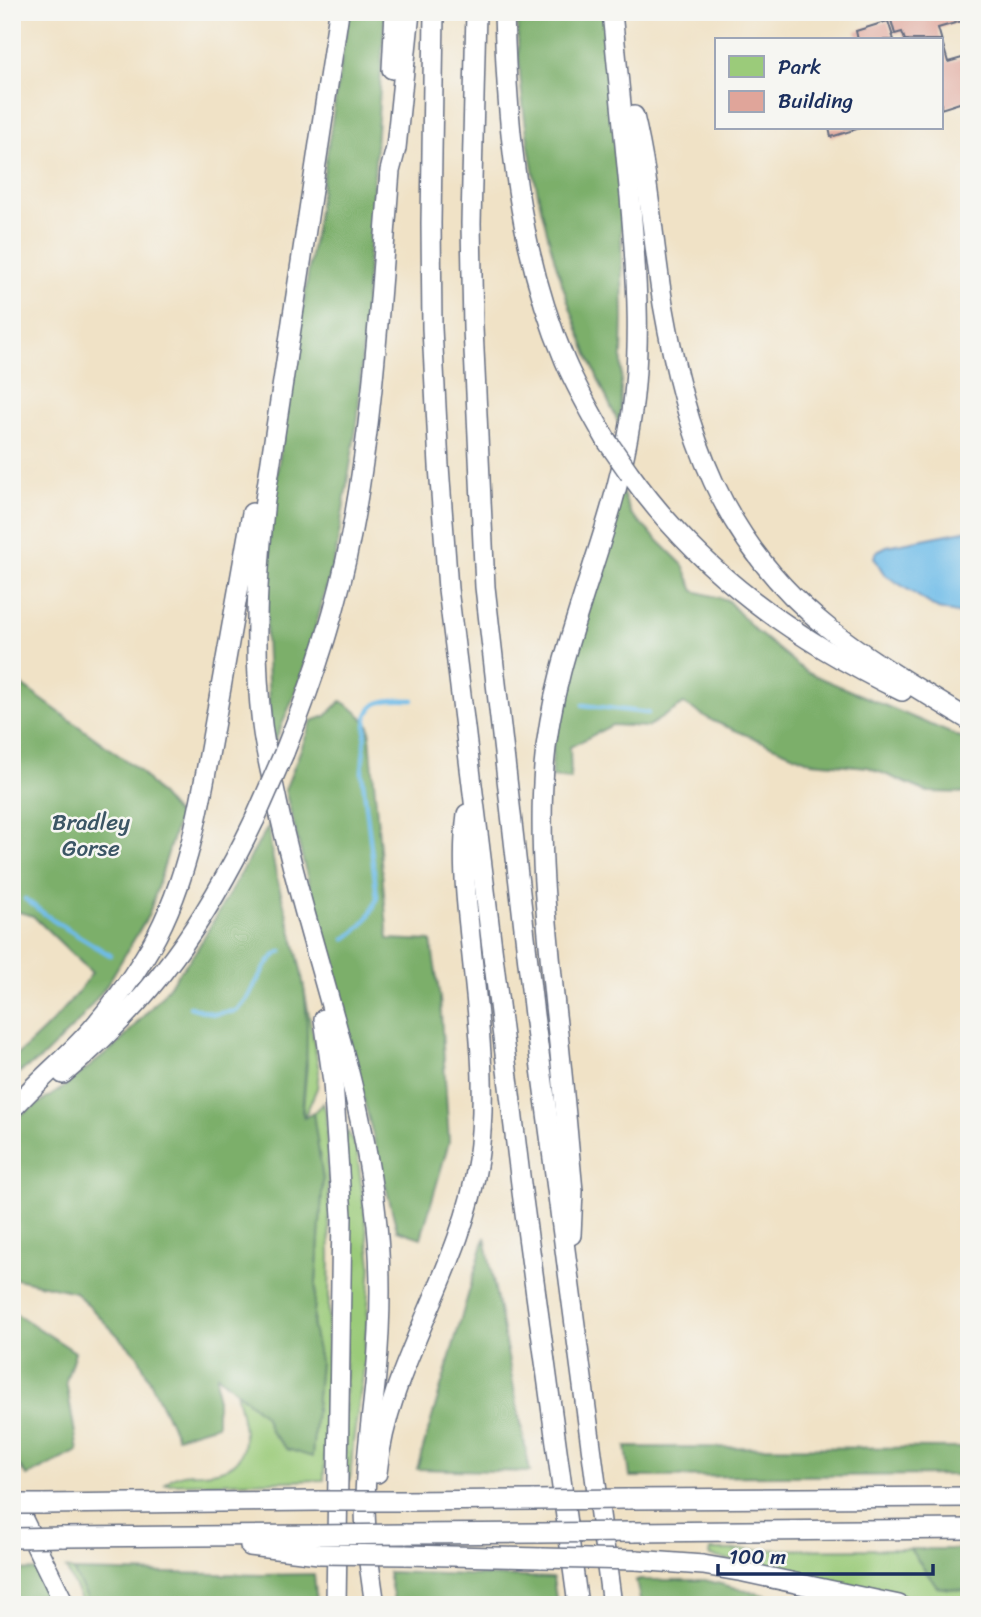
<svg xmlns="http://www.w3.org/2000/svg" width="981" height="1617" font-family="Sriracha,sans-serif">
	<rect width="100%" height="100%" fill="#f6f6f2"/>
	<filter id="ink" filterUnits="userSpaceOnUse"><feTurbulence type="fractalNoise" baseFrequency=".0143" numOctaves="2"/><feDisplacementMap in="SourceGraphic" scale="14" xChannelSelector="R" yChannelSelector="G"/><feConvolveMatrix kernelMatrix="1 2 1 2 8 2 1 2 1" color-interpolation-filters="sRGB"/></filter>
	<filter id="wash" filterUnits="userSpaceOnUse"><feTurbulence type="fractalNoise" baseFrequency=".00686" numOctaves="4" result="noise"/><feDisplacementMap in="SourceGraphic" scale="28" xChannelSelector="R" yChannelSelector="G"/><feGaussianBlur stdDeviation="1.57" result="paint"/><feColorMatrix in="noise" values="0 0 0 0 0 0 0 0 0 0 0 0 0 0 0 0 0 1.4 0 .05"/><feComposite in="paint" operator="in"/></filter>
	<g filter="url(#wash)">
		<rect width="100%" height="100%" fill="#f0e2c6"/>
		<g fill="#9bcb7a" stroke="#5b7d6c" stroke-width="2">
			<path d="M303 983 319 1070 317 1088 304 1118 303 1109 307 1065Z"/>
			<path d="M323 1103 326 1112 330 1256 324 1480 165 1484C175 1473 187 1473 201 1473 258 1471 245 1431 236 1391L264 1415 270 1431 287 1449 312 1456 320 1361 313 1328 323 1180 313 1113Z"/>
			<path d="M348 1132 357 1151 371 1264 363 1377 353 1442 350 1480 345 1479V1134Z"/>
			<path d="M910 1549 937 1587 969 1591V1605L923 1600 710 1556 711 1550Z"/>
			<path d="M66 1569 73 1571 91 1605H84Z"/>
		</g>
		<g fill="#7caf6a" stroke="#4c6f64" stroke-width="2">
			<path d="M349 12H385L358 417 336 553 301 679 274 744 269 707 266 634 270 518Z"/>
			<path d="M517 12H606L620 183 623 317 620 426C556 296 519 157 517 12Z"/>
			<path d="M621 489 631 514 683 565 694 591 727 600 756 631 806 672 969 741V793L927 792 868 767 811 762 713 721 684 704 647 727 612 725 570 747 571 779 551 777 554 732Z"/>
			<path d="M12 678 139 770 179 817 149 914 107 985 79 1021 42 1058 12 1077V1059C43 1034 69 1006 92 973L33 916 12 910Z"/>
			<path d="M341 701 356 711 369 725 388 939 431 941 440 998 449 1142 421 1238 397 1230 285 790 312 721 326 716Z"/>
			<path d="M269 825C271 879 295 929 303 982 310 1023 306 1070 302 1111L304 1118 313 1113 323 1180 313 1328 320 1361 312 1457 287 1449 270 1431 264 1415 217 1375V1425L177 1437 138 1356 75 1292 12 1278V1121L64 1087 118 1044 160 998 196 951Z"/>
			<path d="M485 1237 530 1472 417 1469Z"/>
			<path d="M12 1311 75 1352 66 1381 78 1451 27 1476 12 1457Z"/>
			<path d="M626 1447 969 1448V1475L630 1477Z"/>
			<path d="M910 1549H969V1591L937 1587Z"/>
			<path d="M39 1570 57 1605H12V1571Z"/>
			<path d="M73 1571 263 1575 314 1574 317 1605H91Z"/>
			<path d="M388 1572 553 1578 557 1605H395Z"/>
			<path d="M636 1580H705L803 1605H641Z"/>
		</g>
		<path fill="#6ebce8" stroke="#4476a3" stroke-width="2" d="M969 530V607L961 614 938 609 884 574 874 557 877 551 887 546Z"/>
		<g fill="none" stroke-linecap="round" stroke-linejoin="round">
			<g stroke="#6ebce8" stroke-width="4.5">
				<path d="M583 705 648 713"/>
				<path d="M25 899 54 921 110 955"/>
				<path d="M345 939C361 929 372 916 377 897L362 772 367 715C374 697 397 700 413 700"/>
				<path d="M190 1007 214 1014 236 1011C256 995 259 963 282 951"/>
			</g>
		</g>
		<g id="blocks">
			<g fill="#e0a59a">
				<path d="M969 12V19L938 28 948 62 969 56V100L941 109V40H905L902 32 895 34 889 13Z"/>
				<path d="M888 21 894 40H858L856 31Z"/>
				<path d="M829 128H860L831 137Z"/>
			</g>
		</g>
	</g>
	<g filter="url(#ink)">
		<use href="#blocks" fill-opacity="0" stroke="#666e82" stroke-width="2"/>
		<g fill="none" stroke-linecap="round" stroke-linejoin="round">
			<defs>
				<g id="highway">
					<path d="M339 12 265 500C257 575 253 650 262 725 265 751 272 777 277 802 306 938 358 1068 375 1207 382 1262 381 1320 376 1375 372 1418 365 1461 365 1504 365 1538 370 1572 375 1605"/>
					<path d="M434 12 431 223 432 328 439 466 448 589 522 1192 578 1605"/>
					<path d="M476 12 471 223 473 328 485 587 534 1015 612 1605"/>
					<path d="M504 12C507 132 518 250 565 361 577 389 592 415 607 441"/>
					<path d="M392 69 395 12"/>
					<path d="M634 116C649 178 653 242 663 304 686 434 720 541 827 627 871 662 921 690 969 720"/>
					<path d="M630 474C701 573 793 638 902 691"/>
					<path d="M284 753C313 682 337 611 351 535 374 416 380 293 390 171L396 148 410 12"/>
					<path d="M324 1019 333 1082 342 1216 336 1605"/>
					<path d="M63 1074C153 999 205 923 255 819"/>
					<path d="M16 1105C40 1079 67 1057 91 1030 110 1008 128 984 144 958 188 888 200 806 214 727 227 655 239 584 252 513"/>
					<path d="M571 1235 573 1191C567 1129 562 1067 555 1006 547 927 538 846 544 767 553 651 608 549 628 436 643 358 637 276 630 197 624 136 618 74 612 12"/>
					<path d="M377 1473C387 1366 462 1270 478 1160 489 1083 476 1003 469 926 465 889 462 852 467 814"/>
					<path d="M12 1497 65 1605"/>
					<path d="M627 1499 969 1497"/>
					<path d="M404 1501 534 1500"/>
					<path d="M42 1504 319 1501"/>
					<path d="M632 1532 969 1529"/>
					<path d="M405 1534 539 1533"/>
					<path d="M62 1537 319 1535"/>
					<path d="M250 1546 319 1554"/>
					<path d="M405 1555 542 1558"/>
					<path d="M636 1560 703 1565 744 1572 899 1605"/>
				</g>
			</defs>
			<use href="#highway" stroke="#666e82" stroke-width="22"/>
			<use href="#highway" stroke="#fff" stroke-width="19"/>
			<defs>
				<g id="highway-bridge">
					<path d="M607 441 630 474"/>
					<path d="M255 819 284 753"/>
					<path d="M534 1500 627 1499"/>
					<path d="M319 1501H404"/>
					<path d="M12 1504H42"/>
					<path d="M539 1533 632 1532"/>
					<path d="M319 1535 405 1534"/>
					<path d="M16 1538 62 1537"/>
					<path d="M319 1554 405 1555"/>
					<path d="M542 1558 636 1560"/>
				</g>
			</defs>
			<use href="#highway-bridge" stroke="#666e82" stroke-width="22" stroke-linecap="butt"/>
			<use href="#highway-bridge" stroke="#fff" stroke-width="19"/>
		</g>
	</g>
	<g text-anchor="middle" stroke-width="5" stroke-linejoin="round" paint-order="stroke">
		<g font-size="23" fill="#3b5665" stroke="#f6f6f2">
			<text x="91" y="830">Bradley<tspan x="91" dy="26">Gorse</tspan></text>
		</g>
	</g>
	<rect width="981" height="1617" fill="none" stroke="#f6f6f2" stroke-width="42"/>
	<rect x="715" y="38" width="228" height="91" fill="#f6f6f2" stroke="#9ea6b7" stroke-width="2"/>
	<rect x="729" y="56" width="35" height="21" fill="#9bcb7a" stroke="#9ea6b7" stroke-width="2"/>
	<text x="778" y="74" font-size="21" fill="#1b2f5e">Park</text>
	<rect x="729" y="91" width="35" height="21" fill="#e0a59a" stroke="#9ea6b7" stroke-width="2"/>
	<text x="778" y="108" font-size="21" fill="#1b2f5e">Building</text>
	<path d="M718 1564v10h215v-10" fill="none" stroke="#1b2f5e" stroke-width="3.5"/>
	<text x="729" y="1564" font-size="21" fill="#1b2f5e" stroke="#f6f6f2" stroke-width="5" paint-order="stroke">100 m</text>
</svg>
